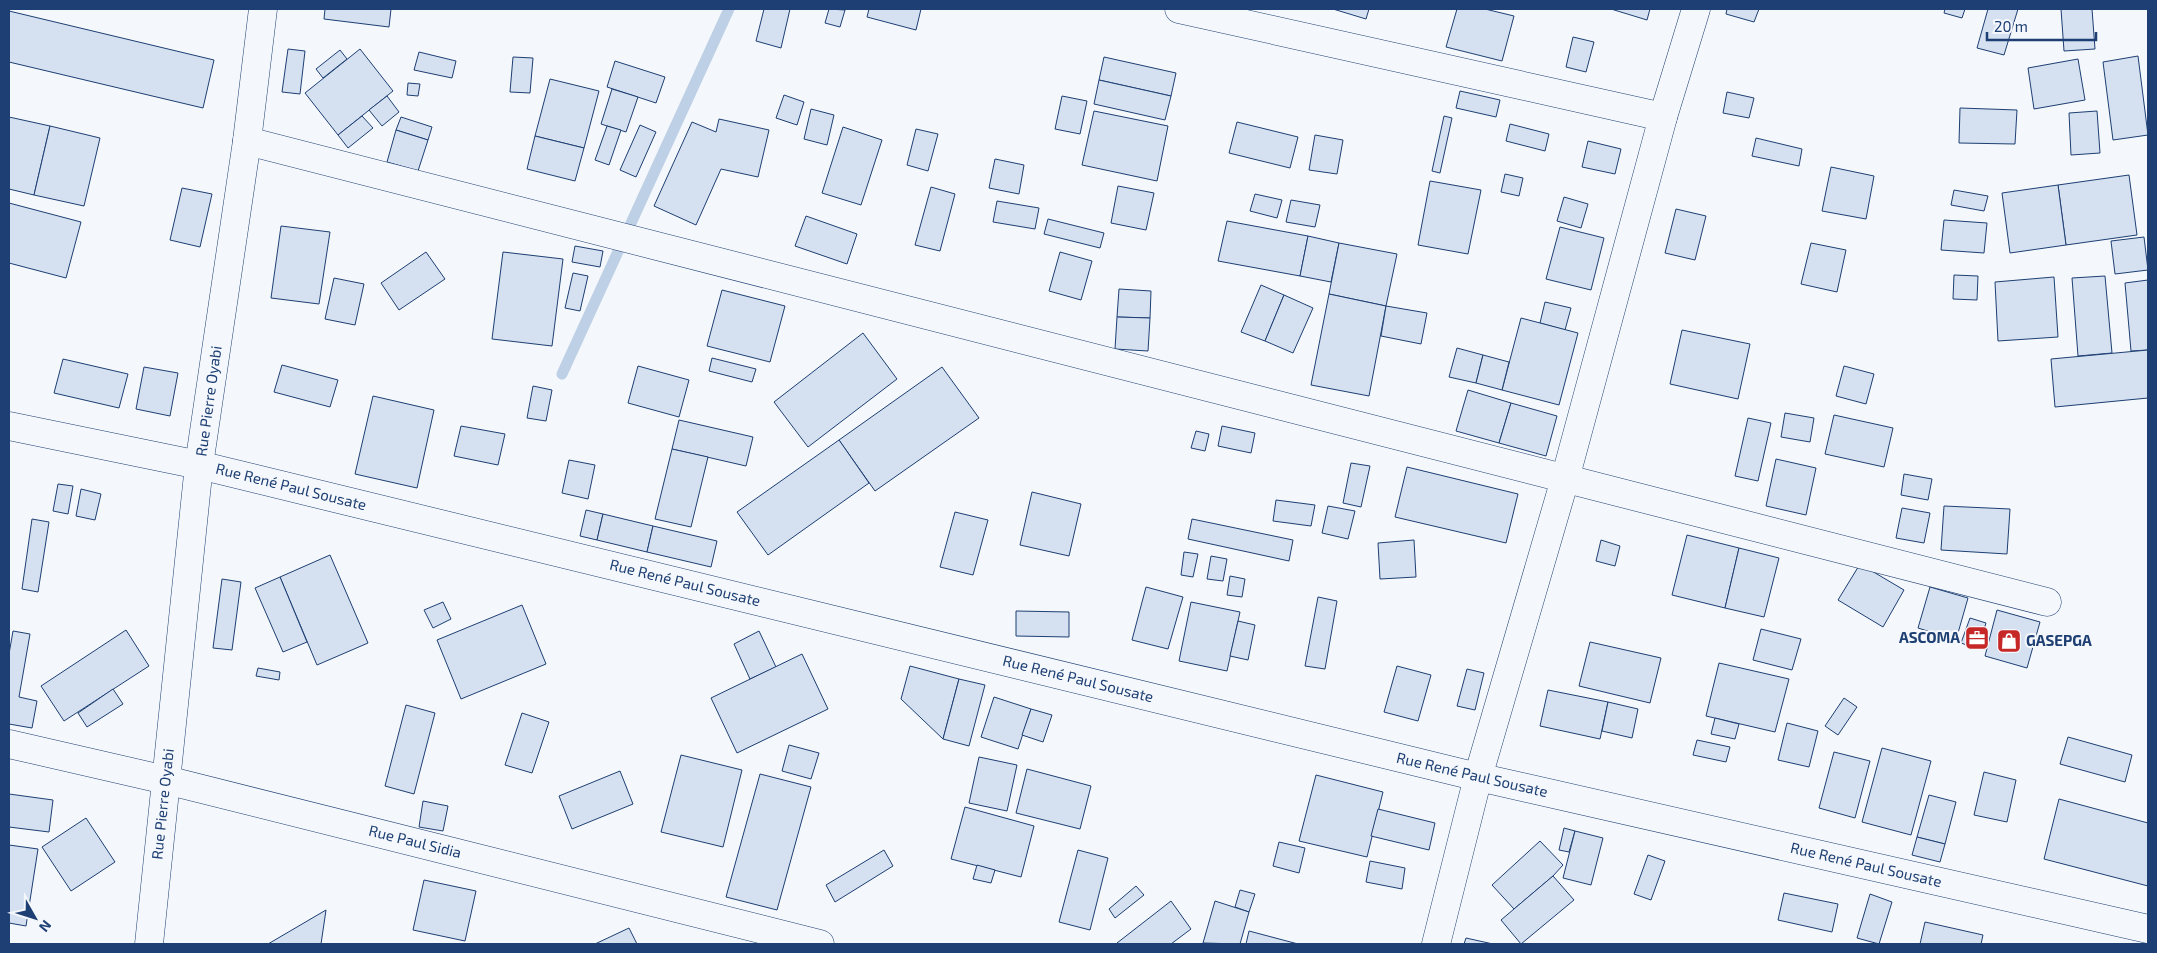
<svg xmlns="http://www.w3.org/2000/svg" width="2157" height="953" font-family="'Exo 2',sans-serif">
	<rect width="100%" height="100%" fill="#f4f7fb"/>
	<g fill="none" stroke-linecap="round" stroke-linejoin="round">
		<path stroke="#bed0e5" stroke-width="11" d="M562 374 729 9"/>
	</g>
	<g fill="#d5e0f0" stroke="#1d3f73">
		<path d="M325 9H391L389 27 324 19Z"/>
		<path d="M764 9H790L781 48 756 41Z"/>
		<path d="M829 9 845 10 840 27 825 23Z"/>
		<path d="M869 9H921L916 30 867 17Z"/>
		<path d="M1333 9H1369L1366 19Z"/>
		<path d="M1457 9H1485L1514 16 1502 61 1446 47Z"/>
		<path d="M1611 9H1650L1647 20Z"/>
		<path d="M1727 9H1759L1754 22 1726 14Z"/>
		<path d="M1945 9H1965L1962 18 1944 13Z"/>
		<path d="M1988 9H2018L2004 55 1977 48Z"/>
		<path d="M2061 9H2092L2095 49 2064 51Z"/>
		<path d="M9 11 214 60 203 108 9 62Z"/>
		<path d="M1573 37 1594 42 1586 72 1566 67Z"/>
		<path d="M288 49 305 51 300 94 282 92Z"/>
		<path d="M360 49 393 91 338 135 305 93Z"/>
		<path d="M340 50 347 59 323 78 316 69Z"/>
		<path d="M419 52 456 61 452 78 414 70Z"/>
		<path d="M2138 56 2148 135 2113 140 2103 62Z"/>
		<path d="M513 57 533 58 530 93 510 92Z"/>
		<path d="M1104 57 1176 73 1171 96 1099 80Z"/>
		<path d="M2078 59 2085 100 2034 109 2028 68Z"/>
		<path d="M615 61 665 77 656 103 607 87Z"/>
		<path d="M550 79 599 91 584 148 535 136Z"/>
		<path d="M1099 80 1171 96 1165 120 1094 104Z"/>
		<path d="M408 83 420 84 418 96 407 95Z"/>
		<path d="M612 89 638 97 626 132 601 124Z"/>
		<path d="M1460 91 1500 100 1496 117 1456 108Z"/>
		<path d="M1727 92 1754 98 1749 118 1723 113Z"/>
		<path d="M784 95 804 102 797 125 776 118Z"/>
		<path d="M387 96 399 112 382 126 369 110Z"/>
		<path d="M1062 96 1087 101 1080 134 1055 129Z"/>
		<path d="M1960 108 2017 110 2015 144 1959 143Z"/>
		<path d="M811 109 834 115 827 145 804 139Z"/>
		<path d="M1094 111 1168 126 1157 181 1082 165Z"/>
		<path d="M2097 111 2100 153 2071 155 2069 113Z"/>
		<path d="M362 116 373 128 348 148 338 135Z"/>
		<path d="M1444 116 1452 118 1440 173 1432 171Z"/>
		<path d="M9 117 50 126 34 195 9 189Z"/>
		<path d="M401 117 432 127 428 140 396 130Z"/>
		<path d="M719 119 769 130 758 177 721 169 696 225 654 206 692 122 716 132Z"/>
		<path d="M1237 122 1298 137 1290 168 1229 153Z"/>
		<path d="M1510 124 1549 134 1545 151 1506 141Z"/>
		<path d="M640 125 656 132 636 177 620 170Z"/>
		<path d="M50 126 100 138 84 206 34 195Z"/>
		<path d="M607 126 621 130 609 165 595 160Z"/>
		<path d="M843 127 882 140 861 205 822 193Z"/>
		<path d="M916 129 938 134 928 171 907 165Z"/>
		<path d="M396 130 428 140 418 171 387 162Z"/>
		<path d="M1315 135 1343 140 1337 174 1309 170Z"/>
		<path d="M535 136 584 148 575 181 527 169Z"/>
		<path d="M1756 138 1802 149 1799 166 1752 156Z"/>
		<path d="M1588 141 1621 149 1615 174 1582 167Z"/>
		<path d="M995 159 1024 165 1019 194 989 188Z"/>
		<path d="M1831 167 1874 176 1866 219 1822 211Z"/>
		<path d="M1505 174 1523 178 1519 196 1501 192Z"/>
		<path d="M2129 175 2137 235 2066 245 2058 185Z"/>
		<path d="M1430 181 1481 190 1468 254 1418 245Z"/>
		<path d="M2058 185 2066 245 2010 253 2002 193Z"/>
		<path d="M1118 186 1154 193 1146 230 1111 223Z"/>
		<path d="M931 187 955 194 940 251 915 245Z"/>
		<path d="M182 188 212 194 200 247 170 240Z"/>
		<path d="M1954 190 1988 196 1984 211 1951 205Z"/>
		<path d="M1255 194 1282 200 1277 218 1250 211Z"/>
		<path d="M1564 197 1588 204 1581 228 1557 221Z"/>
		<path d="M1291 200 1320 205 1315 227 1286 222Z"/>
		<path d="M997 201 1039 208 1035 229 993 222Z"/>
		<path d="M9 203 81 222 66 278 9 263Z"/>
		<path d="M1676 209 1706 216 1695 260 1665 253Z"/>
		<path d="M806 216 857 234 847 264 795 246Z"/>
		<path d="M1048 219 1104 233 1100 248 1044 234Z"/>
		<path d="M1944 220 1987 223 1984 253 1941 250Z"/>
		<path d="M1227 221 1308 236 1300 276 1218 261Z"/>
		<path d="M281 226 330 232 319 304 271 298Z"/>
		<path d="M1560 227 1604 238 1591 290 1546 279Z"/>
		<path d="M1308 236 1339 243 1331 282 1300 276Z"/>
		<path d="M2144 237 2148 270 2115 274 2111 241Z"/>
		<path d="M1339 243 1397 254 1386 306 1329 294Z"/>
		<path d="M1811 243 1846 250 1837 292 1801 284Z"/>
		<path d="M575 246 603 251 600 267 572 262Z"/>
		<path d="M426 252 445 279 399 310 381 283Z"/>
		<path d="M503 252 563 259 552 346 492 339Z"/>
		<path d="M1060 252 1092 261 1081 300 1049 291Z"/>
		<path d="M573 273 588 276 580 311 565 308Z"/>
		<path d="M1954 275 1978 276 1977 300 1953 299Z"/>
		<path d="M2105 276 2112 353 2078 356 2072 278Z"/>
		<path d="M2054 277 2058 337 1998 341 1995 282Z"/>
		<path d="M334 278 364 284 355 325 325 319Z"/>
		<path d="M2148 280V350L2131 351 2125 283Z"/>
		<path d="M1261 285 1284 295 1265 341 1241 332Z"/>
		<path d="M1119 289 1151 291 1150 318 1117 317Z"/>
		<path d="M722 290 785 306 770 362 707 346Z"/>
		<path d="M1329 294 1386 306 1369 396 1311 385Z"/>
		<path d="M1284 295 1313 308 1293 353 1265 341Z"/>
		<path d="M1545 302 1571 308 1565 330 1540 323Z"/>
		<path d="M1386 306 1427 313 1421 344 1381 336Z"/>
		<path d="M1117 317 1150 318 1148 351 1115 349Z"/>
		<path d="M1521 318 1578 333 1559 405 1502 390Z"/>
		<path d="M1682 330 1750 344 1738 399 1670 384Z"/>
		<path d="M863 333 897 379 808 447 774 402Z"/>
		<path d="M1457 348 1483 355 1476 383 1449 377Z"/>
		<path d="M2148 350V398L2055 407 2051 359Z"/>
		<path d="M1483 355 1509 362 1502 390 1476 383Z"/>
		<path d="M712 358 756 369 752 382 709 371Z"/>
		<path d="M63 359 128 374 119 408 54 393Z"/>
		<path d="M282 365 338 380 330 407 274 392Z"/>
		<path d="M638 366 689 380 679 417 628 403Z"/>
		<path d="M1844 366 1874 374 1866 404 1836 396Z"/>
		<path d="M144 367 178 373 170 416 136 409Z"/>
		<path d="M942 367 979 418 875 491 839 440Z"/>
		<path d="M533 386 552 390 546 421 527 418Z"/>
		<path d="M1468 390 1511 403 1499 443 1456 431Z"/>
		<path d="M373 396 434 410 417 488 355 474Z"/>
		<path d="M1511 403 1557 416 1546 456 1499 443Z"/>
		<path d="M1785 413 1814 418 1810 442 1781 437Z"/>
		<path d="M1834 415 1893 428 1884 467 1825 454Z"/>
		<path d="M1748 418 1771 423 1758 481 1735 476Z"/>
		<path d="M679 420 753 437 746 466 672 449Z"/>
		<path d="M461 426 505 434 498 465 454 456Z"/>
		<path d="M1222 426 1255 433 1251 453 1218 446Z"/>
		<path d="M1196 431 1209 434 1205 451 1191 448Z"/>
		<path d="M839 440 869 483 768 555 737 512Z"/>
		<path d="M672 449 708 457 691 527 655 519Z"/>
		<path d="M1776 459 1816 468 1806 515 1766 506Z"/>
		<path d="M569 460 595 465 588 499 562 493Z"/>
		<path d="M1351 463 1370 466 1361 507 1343 503Z"/>
		<path d="M1407 467 1518 494 1506 543 1395 517Z"/>
		<path d="M1904 474 1932 479 1928 500 1901 495Z"/>
		<path d="M58 484 73 486 68 514 53 511Z"/>
		<path d="M81 489 101 494 95 520 76 516Z"/>
		<path d="M1032 492 1081 504 1069 556 1020 545Z"/>
		<path d="M1276 500 1315 505 1311 526 1273 521Z"/>
		<path d="M1328 506 1355 511 1348 539 1322 533Z"/>
		<path d="M1944 506 2010 509 2007 554 1941 550Z"/>
		<path d="M1902 508 1930 513 1924 543 1896 538Z"/>
		<path d="M586 510 603 514 597 540 580 536Z"/>
		<path d="M955 512 988 520 973 575 940 567Z"/>
		<path d="M603 514 653 526 647 552 597 540Z"/>
		<path d="M32 519 49 522 38 592 22 589Z"/>
		<path d="M1192 519 1293 540 1289 561 1188 539Z"/>
		<path d="M653 526 717 541 711 567 647 552Z"/>
		<path d="M1687 535 1739 548 1725 608 1672 595Z"/>
		<path d="M1414 540 1416 577 1380 579 1378 543Z"/>
		<path d="M1601 540 1620 546 1615 566 1596 561Z"/>
		<path d="M1739 548 1779 558 1764 617 1725 608Z"/>
		<path d="M1184 552 1198 554 1193 577 1181 575Z"/>
		<path d="M330 555 368 643 317 665 280 577Z"/>
		<path d="M1211 556 1227 559 1223 581 1207 579Z"/>
		<path d="M1860 564 1904 590 1883 627 1838 600Z"/>
		<path d="M1230 576 1245 579 1242 597 1227 595Z"/>
		<path d="M280 577 307 642 283 652 255 588Z"/>
		<path d="M222 579 241 582 232 650 213 648Z"/>
		<path d="M1146 587 1183 597 1168 649 1132 640Z"/>
		<path d="M1930 587 1968 598 1956 640 1918 628Z"/>
		<path d="M1318 597 1337 601 1325 669 1305 666Z"/>
		<path d="M443 602 451 619 433 628 424 610Z"/>
		<path d="M1191 602 1240 612 1227 671 1179 661Z"/>
		<path d="M522 605 546 664 461 699 437 640Z"/>
		<path d="M1997 610 2040 622 2027 668 1985 656Z"/>
		<path d="M1016 611 1069 612V637L1016 636Z"/>
		<path d="M1970 618 1986 623 1978 649 1961 643Z"/>
		<path d="M1238 621 1255 625 1248 660 1230 656Z"/>
		<path d="M1761 629 1801 639 1792 670 1753 660Z"/>
		<path d="M126 630 149 666 64 721 41 686Z"/>
		<path d="M13 631 30 634 19 697 37 701 32 728 9 724V654Z"/>
		<path d="M759 631 776 667 750 679 734 644Z"/>
		<path d="M1590 642 1661 658 1650 703 1579 686Z"/>
		<path d="M802 654 828 709 737 753 711 698Z"/>
		<path d="M1719 663 1789 679 1775 732 1706 716Z"/>
		<path d="M910 666 959 679 943 739 901 699Z"/>
		<path d="M1397 666 1431 675 1418 721 1384 712Z"/>
		<path d="M258 668 280 672 279 680 256 676Z"/>
		<path d="M1467 669 1484 673 1475 710 1457 706Z"/>
		<path d="M959 679 985 685 969 746 943 739Z"/>
		<path d="M113 689 123 704 87 727 78 713Z"/>
		<path d="M1548 690 1608 702 1600 739 1540 726Z"/>
		<path d="M994 697 1031 709 1018 749 981 737Z"/>
		<path d="M1844 698 1857 707 1838 735 1825 726Z"/>
		<path d="M1608 702 1638 709 1632 738 1602 731Z"/>
		<path d="M406 705 435 713 414 794 385 786Z"/>
		<path d="M1031 709 1052 715 1043 742 1022 735Z"/>
		<path d="M522 713 549 722 532 773 505 765Z"/>
		<path d="M1715 718 1739 724 1735 739 1711 734Z"/>
		<path d="M1787 723 1818 731 1809 767 1778 760Z"/>
		<path d="M2068 737 2132 755 2125 782 2060 764Z"/>
		<path d="M1697 740 1730 747 1726 762 1693 755Z"/>
		<path d="M789 745 819 753 811 779 782 771Z"/>
		<path d="M1882 748 1931 761 1911 835 1862 822Z"/>
		<path d="M1834 752 1870 761 1855 818 1819 808Z"/>
		<path d="M681 755 742 770 723 847 661 832Z"/>
		<path d="M979 757 1017 765 1007 811 969 803Z"/>
		<path d="M1027 769 1091 786 1080 829 1016 813Z"/>
		<path d="M620 771 633 804 572 829 559 796Z"/>
		<path d="M1984 772 2016 780 2007 822 1974 815Z"/>
		<path d="M760 774 811 787 777 910 726 897Z"/>
		<path d="M1316 775 1383 792 1367 857 1299 841Z"/>
		<path d="M9 794 53 800 49 832 9 827Z"/>
		<path d="M1929 795 1956 802 1945 844 1917 837Z"/>
		<path d="M2059 799 2148 823V886L2044 859Z"/>
		<path d="M423 801 448 806 443 831 419 827Z"/>
		<path d="M965 807 1034 826 1021 877 951 859Z"/>
		<path d="M1378 809 1435 823 1429 850 1371 836Z"/>
		<path d="M86 818 115 862 71 891 42 847Z"/>
		<path d="M1564 828 1575 831 1569 852 1559 850Z"/>
		<path d="M1575 831 1603 838 1591 885 1563 878Z"/>
		<path d="M1917 837 1945 844 1940 862 1912 855Z"/>
		<path d="M1540 841 1563 865 1553 876 1514 909 1492 885Z"/>
		<path d="M1279 842 1305 848 1299 873 1273 866Z"/>
		<path d="M9 845 38 849 26 926 9 923Z"/>
		<path d="M884 850 893 866 835 902 826 885Z"/>
		<path d="M1078 850 1108 858 1090 930 1059 922Z"/>
		<path d="M1648 855 1665 861 1651 900 1634 894Z"/>
		<path d="M1370 861 1405 868 1402 889 1366 882Z"/>
		<path d="M977 865 995 870 991 883 973 879Z"/>
		<path d="M1553 876 1574 900 1521 944 1501 920Z"/>
		<path d="M424 880 476 891 465 941 413 930Z"/>
		<path d="M1136 886 1144 895 1115 918 1109 909Z"/>
		<path d="M1240 890 1255 894 1249 912 1235 907Z"/>
		<path d="M1784 893 1838 904 1832 932 1778 920Z"/>
		<path d="M1870 894 1892 902 1879 944 1857 938Z"/>
		<path d="M1171 901 1191 929 1171 944H1118L1117 943Z"/>
		<path d="M1215 901 1249 912 1240 944 1203 943Z"/>
		<path d="M326 910 321 944H268Z"/>
		<path d="M1925 922 1983 935 1981 944H1920Z"/>
		<path d="M629 928 637 944H595Z"/>
		<path d="M1249 931 1298 944H1246Z"/>
		<path d="M1466 938 1493 944H1464Z"/>
	</g>
	<g fill="none" stroke-linecap="round" stroke-linejoin="round">
		<defs>
			<g id="minor">
				<path d="M1179 9 1663 117"/>
				<path d="M247 141 2047 602"/>
				<path d="M9 426 199 465 1478 777 2148 929"/>
				<path d="M9 744 166 780 820 944"/>
				<path d="M149 944 199 465 247 141 263 9"/>
				<path d="M1436 944 1478 777 1565 479 1663 117 1696 9"/>
			</g>
		</defs>
		<use href="#minor" stroke="#1d3f73" stroke-width="29"/>
		<use href="#minor" stroke="#f4f7fb" stroke-width="28"/>
	</g>
	<defs>
		<symbol id="office-square" viewBox="-11 -11 22 22"><rect x="-9" y="-9" width="18" height="18" rx="4" fill="#c62828" stroke="#f4f7fb"/><path d="M-6-3h4V-5.5h4V-3h4V5H-6ZM-1-4.5V-3h2v-1.5ZM-6 0V1H6V0Z" fill="#fff"/></symbol>
		<symbol id="shop-square" viewBox="-11 -11 22 22"><rect x="-9" y="-9" width="18" height="18" rx="4" fill="#c62828" stroke="#f4f7fb"/><path d="M-5-2.5h2.3a2.7 3.5 0 0 1 5.4 0H5L5.5 6h-11ZM-1.5-2.5h3a1.5 2.3 0 0 0-3 0Z" fill="#fff"/></symbol>
	</defs>
	<g fill-rule="evenodd">
		<use href="#office-square" x="1963" y="624" width="28" height="28"/>
		<use href="#shop-square" x="1995" y="627" width="28" height="28"/>
	</g>
	<g text-anchor="middle" stroke-width="4" stroke-linejoin="round" paint-order="stroke">
		<g font-size="15" fill="#1d3f73" stroke="#f4f7fb">
			<text transform="translate(209 401) rotate(-82)" y="5">Rue Pierre Oyabi</text>
			<text transform="translate(291 487) rotate(14)" y="5">Rue René Paul Sousate</text>
			<text transform="translate(685 583) rotate(14)" y="5">Rue René Paul Sousate</text>
			<text transform="translate(1078 679) rotate(14)" y="5">Rue René Paul Sousate</text>
			<text transform="translate(1472 775) rotate(13)" y="5">Rue René Paul Sousate</text>
			<text transform="translate(163 804) rotate(-84)" y="5">Rue Pierre Oyabi</text>
			<text transform="translate(415 842) rotate(14)" y="5">Rue Paul Sidia</text>
			<text transform="translate(1866 865) rotate(13)" y="5">Rue René Paul Sousate</text>
		</g>
		<g font-size="15" font-weight="bold" fill="#1d3f73" stroke="#f4f7fb" text-anchor="end">
			<text x="1960" y="643">ASCOMA</text>
			<text x="2026" y="646" text-anchor="start">GASEPGA</text>
		</g>
	</g>
	<rect width="2157" height="953" fill="none" stroke="#1d3f73" stroke-width="20"/>
	<g transform="translate(35 918) rotate(129)" stroke="#f4f7fb" stroke-width="4" paint-order="stroke">
	<path d="M0-4L9 19L0 12L-9 19Z" fill="#1d3f73"/>
	<text y="-8" font-size="14" font-weight="bold" text-anchor="middle" fill="#1d3f73">N</text>
	</g>
	<path d="M1987 32v8h109v-8" fill="none" stroke="#1d3f73" stroke-width="2.5"/>
	<text x="1994" y="32" font-size="15" fill="#1d3f73" stroke="#f4f7fb" stroke-width="4" paint-order="stroke">20 m</text>
</svg>
